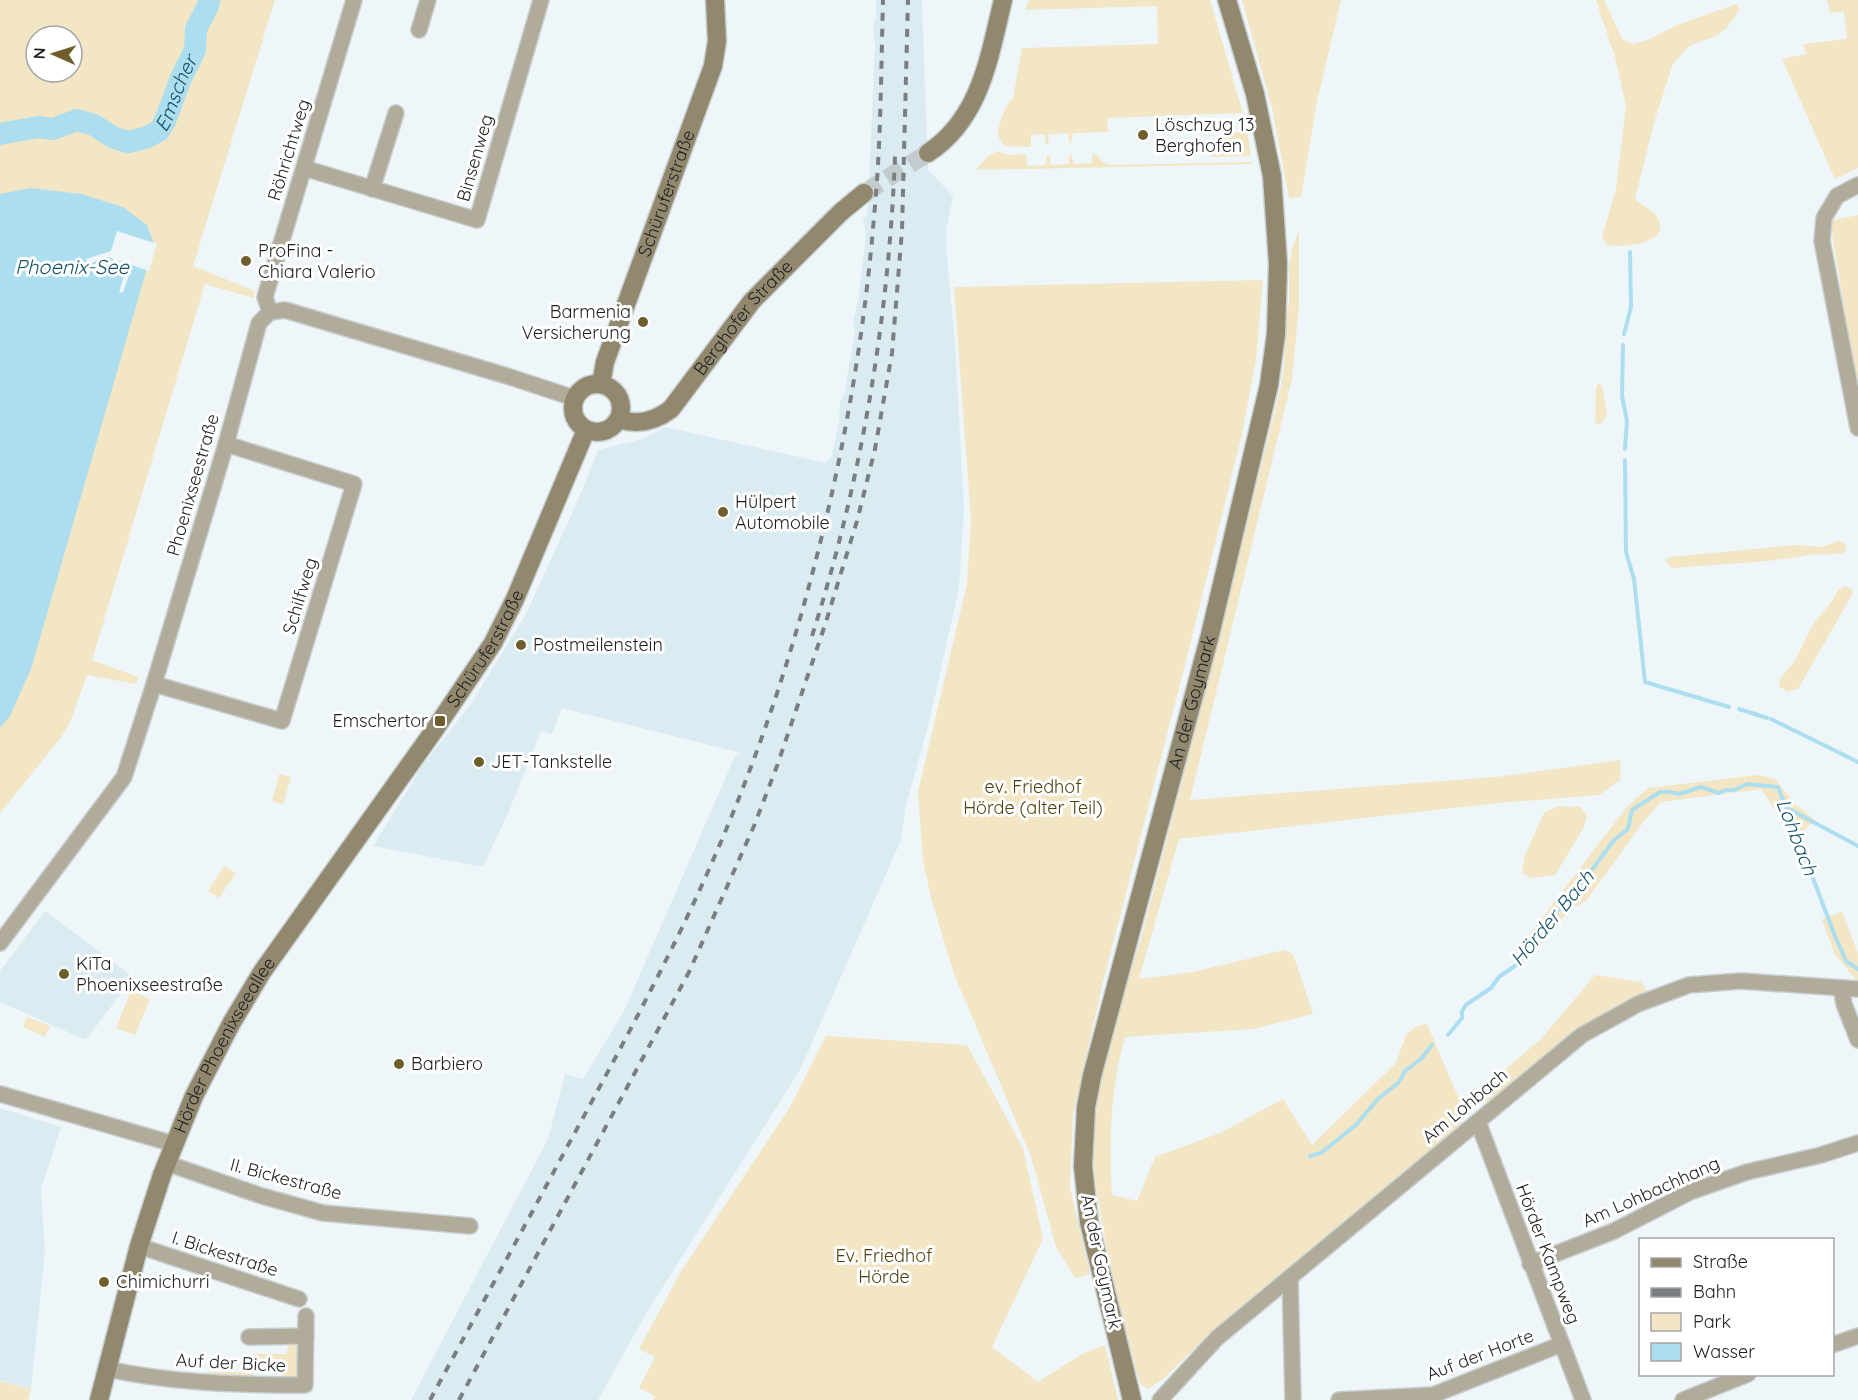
<svg xmlns="http://www.w3.org/2000/svg" width="1858" height="1400" font-family="Quicksand,sans-serif">
	<rect width="100%" height="100%" fill="#eef6f9"/>
	<g fill="#dbebf2">
		<path d="M876 0H922L928 170 953 196 946 232 947 257 955 344 964 508 959 588 928 727 906 805 901 840 800 1070 647 1312 598 1400H411L548 1139 565 1074 583 1079 624 1011 735 756 741 753 562 708 552 734 541 731 509 811 483 867 373 846 423 765 470 705 526 614 578 500 598 450 642 439 665 427 826 463 832 456 839 422 840 403 844 395 855 330 853 321 858 301 866 235 863 218 867 215 868 206 875 46 873 26 876 17Z"/>
		<path d="M45 911 133 977 86 1040 0 1002V971Z"/>
		<path d="M0 1108 61 1127 41 1189 45 1252 31 1389 0 1380Z"/>
	</g>
	<g fill="#f2e6c4" fill-rule="evenodd">
		<path d="M0 0H275L193 266 255 291 253 298 205 284 92 660 138 677 136 684 87 675 70 722 62 736 0 813ZM36 36H72V72H36Z"/>
		<path d="M1029 0H1210L1243 113 1107 118 1108 132 1073 133 1071 143 1069 142 1068 133 1049 134 1048 144 1045 143V134L1031 135V147L1005 146C1001 142 998 137 998 132 999 123 1007 102 1013 98L1022 48 1158 44 1157 6 1025 10Z"/>
		<path d="M1242 0H1341L1317 101 1301 197 1289 198 1272 108Z"/>
		<path d="M1596 0H1604L1622 39 1633 44 1648 40 1675 26 1736 4 1740 9 1726 29 1716 36 1689 46 1673 64 1655 119 1635 199C1640 204 1649 208 1654 213 1679 243 1625 248 1607 245L1602 237 1616 189 1626 106 1615 57Z"/>
		<path d="M1827 0H1858V168L1835 179 1782 59 1806 54 1804 44 1847 39 1844 11 1830 13Z"/>
		<path d="M1247 131 1251 156 1211 157V150L1224 134Z"/>
		<path d="M997 151 1008 155 1026 154 1027 166 1046 165 1047 155 1050 156V165L1069 164V156L1071 154 1074 164 1092 163 1093 152 1103 162 1110 165 1252 162 1254 164 976 170 987 157Z"/>
		<path d="M1858 215V393L1830 221Z"/>
		<path d="M1299 230V306L1292 379 1190 800 1496 777 1621 760 1620 780 1599 795 1497 803 1179 839 1139 979 1193 972 1284 950 1293 954 1313 1014 1253 1029 1125 1037C1110 1090 1109 1140 1112 1195L1137 1201 1155 1157 1220 1133 1283 1099 1312 1145 1396 1063 1406 1035 1415 1027 1427 1024 1462 1106V1123L1222 1322 1163 1379 1149 1389 1140 1384C1125 1327 1109 1269 1100 1211 1098 1197 1095 1184 1094 1170 1090 1099 1115 1010 1140 943L1212 664 1281 386 1284 366 1287 313 1289 304V267L1292 249Z"/>
		<path d="M1263 280 1256 360 1242 434 1188 653 1102 986 1073 1115 1070 1188 1090 1274 1075 1278 1056 1247 1031 1157 954 974 931 898 923 860 918 792 967 584 971 520 954 287Z"/>
		<path d="M1599 384 1602 385 1607 414 1602 423 1598 424 1595 423 1596 387Z"/>
		<path d="M1838 541 1844 543 1846 547 1845 552C1836 556 1818 553 1808 555 1764 564 1717 564 1672 568L1668 565 1666 560 1670 557 1797 545 1822 547Z"/>
		<path d="M1845 586 1851 589 1853 593 1798 689 1788 692 1779 686 1780 679 1795 661 1812 626 1832 601 1838 590Z"/>
		<path d="M279 774 291 777 283 804 272 801Z"/>
		<path d="M1758 775 1775 779 1794 803 1815 820 1802 832 1787 828 1761 789 1661 802 1644 821 1586 901 1570 909 1532 955 1520 947 1626 808 1648 788Z"/>
		<path d="M1558 806 1581 807 1587 816 1583 829 1555 875 1532 878 1522 873 1525 855 1544 813Z"/>
		<path d="M224 866 236 873 219 898 208 891Z"/>
		<path d="M1842 912 1858 953V982L1834 953 1822 919Z"/>
		<path d="M1595 975 1641 982 1648 993 1498 1098 1481 1103 1467 1102 1541 1039Z"/>
		<path d="M131 991 150 999 135 1035 116 1028Z"/>
		<path d="M27 1017 50 1026 45 1037 23 1027Z"/>
		<path d="M826 1036 967 1045 1023 1148 1043 1239 992 1347 1038 1382 1082 1354 1105 1345 1118 1400H653L655 1396 639 1388 655 1357 639 1349 680 1273 790 1107Z"/>
		<path d="M288 1344H297L300 1347 299 1374 295 1379 282 1381V1370H253V1354H287Z"/>
		<path d="M205 1372H253V1379L205 1378Z"/>
		<path d="M0 1381 31 1389 28 1400H0Z"/>
	</g>
	<path fill="#acdef0" d="M31 188 81 194 123 207 147 225 154 244 31 669 10 716 0 728V194Z"/>
	<path fill="#eef6f9" d="M117 231 157 244 149 271 132 265 123 293 119 292 128 263 119 261 110 272 106 270 114 259 109 257 88 264 86 259 111 251Z"/>
	<g fill="none" stroke-linecap="round" stroke-linejoin="round">
		<g stroke="#acdef0" stroke-width="4">
			<path d="M1624 334 1631 307 1630 252"/>
			<path d="M1623 345 1622 396 1627 421 1625 449"/>
			<path d="M1625 460 1626 552 1634 579 1645 682 1729 707"/>
			<path d="M1739 709 1767 718"/>
			<path d="M1771 719 1858 762"/>
			<path d="M1787 808 1858 846"/>
			<path d="M1448 1035 1462 1018V1011L1466 1005 1491 988 1499 977 1519 963 1530 942 1536 939 1554 915 1577 890 1614 840 1628 829 1632 810 1660 792H1670L1679 794 1701 787 1719 793 1725 790H1734L1747 784 1778 787 1835 936 1846 961 1858 969"/>
			<path d="M1310 1156 1321 1153 1356 1125 1378 1099 1399 1082 1405 1071 1421 1059 1432 1045"/>
		</g>
		<path stroke="#acdef0" stroke-width="22" id="s1" d="M0 134 38 127 53 129 77 120 94 125 114 138 129 142 145 138 159 131 165 121 181 78 195 50 196 29 208 6 209 0"/>
		<path stroke="#c4cbce" stroke-width="18" stroke-dasharray="18 9" stroke-linecap="butt" d="M864 193 928 153"/>
		<defs>
			<g id="street">
				<path d="M419 30 428 0"/>
				<path d="M304 168 477 220 541 0"/>
				<path d="M1858 185 1837 196 1824 218 1822 241 1858 428"/>
				<path d="M372 189 396 113"/>
				<path d="M270 312 265 297 354 0"/>
				<path d="M154 684 282 721 344 517 354 484 226 444"/>
				<path d="M0 943 124 777 154 684 226 444 259 323 270 312 285 310 507 376 574 398"/>
				<path d="M1841 988 1844 1004 1858 1040"/>
				<path d="M0 1094 174 1144"/>
				<path d="M1478 1122 1583 1400"/>
				<path d="M166 1163 262 1196 323 1213 470 1226"/>
				<path d="M139 1246 299 1299"/>
				<path d="M1530 1264 1614 1231 1690 1192 1747 1172 1821 1155 1858 1143"/>
				<path d="M1290 1277 1293 1400"/>
				<path d="M249 1337 306 1336"/>
				<path d="M1832 1345 1858 1336"/>
				<path d="M107 1369C172 1383 239 1385 305 1385L306 1316"/>
				<path d="M1160 1400 1217 1338 1582 1035 1638 1004 1689 985 1741 981 1858 989"/>
				<path d="M1339 1400 1433 1395 1562 1344"/>
				<path d="M1683 1400 1748 1374"/>
			</g>
			<g id="secondary">
				<path d="M928 153C981 118 989 57 1003 0"/>
				<circle cx="597" cy="408" r="24"/>
				<path id="s2" d="M601 384 605 362 713 66 717 41 715 0"/>
				<path id="s3" d="M619 419C639 426 655 421 671 409L752 301 841 212 864 193"/>
				<path id="s4" d="M99 1400 139 1246 162 1175 194 1096 231 1024 262 972 433 732 493 643 515 599 586 430"/>
				<path id="s5" d="M1132 1400 1089 1222 1083 1166 1086 1107 1092 1076 1210 635 1269 385 1276 334 1278 264 1272 176 1255 94 1227 0"/>
			</g>
		</defs>
		<use href="#street" stroke="#c8cfd2" stroke-width="18"/>
		<use href="#secondary" stroke="#c8cfd2" stroke-width="21"/>
		<use href="#street" stroke="#b1ab9a" stroke-width="15"/>
		<use href="#secondary" stroke="#91886e" stroke-width="18"/>
		<g stroke="#797e80" stroke-width="4" stroke-dasharray="8 8" stroke-linecap="butt">
			<path d="M812 636C861 482 889 318 895 156"/>
			<path d="M430 1400C475 1317 521 1233 566 1149 603 1081 640 1013 674 944 726 839 769 728 801 615 838 485 863 352 874 217 881 145 881 72 883 0"/>
			<path d="M459 1400 689 972 754 826 777 766 825 625 857 521 875 449 892 353 902 230 908 0"/>
		</g>
	</g>
	<g fill="#6e5e2b" stroke="#fff" stroke-width="2">
		<circle cx="1143" cy="135" r="6"/>
		<circle cx="246" cy="261" r="6"/>
		<circle cx="643" cy="322" r="6"/>
		<circle cx="723" cy="512" r="6"/>
		<circle cx="521" cy="645" r="6"/>
		<rect x="434" y="715" width="12" height="12" rx="3"/>
		<circle cx="479" cy="762" r="6"/>
		<circle cx="64" cy="974" r="6"/>
		<circle cx="399" cy="1064" r="6"/>
		<circle cx="104" cy="1282" r="6"/>
	</g>
	<g text-anchor="middle" stroke-width="6" stroke-linejoin="round" paint-order="stroke">
		<g font-size="18" fill="#1d1f20" stroke="#fff" text-anchor="start">
			<text x="1155" y="131">Löschzug 13<tspan x="1155" dy="21">Berghofen</tspan></text>
			<text x="258" y="257">ProFina -<tspan x="258" dy="21">Chiara Valerio</tspan></text>
			<text x="631" y="318" text-anchor="end">Barmenia<tspan x="631" dy="21">Versicherung</tspan></text>
			<text x="735" y="508">Hülpert<tspan x="735" dy="21">Automobile</tspan></text>
			<text x="533" y="651">Postmeilenstein</text>
			<text x="428" y="727" text-anchor="end">Emschertor</text>
			<text x="491" y="768">JET-Tankstelle</text>
			<text x="76" y="970">KiTa<tspan x="76" dy="21">Phoenixseestraße</tspan></text>
			<text x="411" y="1070">Barbiero</text>
			<text x="116" y="1288">Chimichurri</text>
		</g>
		<g font-size="18" fill="#1d1f20" stroke="#fff">
			<text transform="translate(289 150) rotate(-73)" y="6">Röhrichtweg</text>
			<text transform="translate(475 158) rotate(-74)" y="6">Binsenweg</text>
			<text dy="6" stroke="none"><textPath href="#s2" startOffset="202">Schüruferstraße</textPath></text>
			<text dy="6" stroke="none"><textPath href="#s3" startOffset="172">Berghofer Straße</textPath></text>
			<text transform="translate(193 485) rotate(-74)" y="6">Phoenixseestraße</text>
			<text transform="translate(300 596) rotate(-73)" y="6">Schilfweg</text>
			<text dy="6" stroke="none"><textPath href="#s4" startOffset="854">Schüruferstraße</textPath></text>
			<text dy="6" stroke="none"><textPath href="#s5" startOffset="717">An der Goymark</textPath></text>
			<text dy="6" stroke="none"><textPath href="#s4" startOffset="378">Hörder Phoenixseeallee</textPath></text>
			<text transform="translate(1465 1106) rotate(-40)" y="6">Am Lohbach</text>
			<text transform="translate(286 1179) rotate(15)" y="6">II. Bickestraße</text>
			<text transform="translate(1651 1192) rotate(-24)" y="6">Am Lohbachhang</text>
			<text transform="translate(225 1254) rotate(18)" y="6">I. Bickestraße</text>
			<text transform="translate(1548 1254) rotate(69)" y="6">Hörder Kampweg</text>
			<text transform="translate(1101 1262) rotate(78)" y="6">An der Goymark</text>
			<text transform="translate(1480 1355) rotate(-21)" y="6">Auf der Horte</text>
			<text transform="translate(231 1363) rotate(3)" y="6">Auf der Bicke</text>
		</g>
		<g font-size="18" fill="#4e3f0b" stroke="#fff">
			<text x="1033" y="793">ev. Friedhof<tspan x="1033" dy="21">Hörde (alter Teil)</tspan></text>
			<text x="884" y="1262">Ev. Friedhof<tspan x="884" dy="21">Hörde</tspan></text>
		</g>
		<g font-size="20" font-style="italic" fill="#145568" stroke="#fff">
			<text dy="7" stroke="none"><textPath href="#s1" startOffset="210">Emscher</textPath></text>
			<text x="72" y="274">Phoenix-See</text>
			<text transform="translate(1797 837) rotate(69)" y="7">Lohbach</text>
			<text transform="translate(1552 918) rotate(-50)" y="7">Hörder Bach</text>
		</g>
	</g>
	<rect x="1639" y="1238" width="195" height="138" fill="#ffffff" stroke="#a5a5a6" stroke-width="1.5"/>
	<rect x="1651" y="1258" width="30" height="9" fill="#91886e" stroke="#a5a5a6" stroke-width="1.5"/>
	<text x="1693" y="1268" font-size="18" fill="#1d1f20">Straße</text>
	<rect x="1651" y="1288" width="30" height="9" fill="#797e80" stroke="#a5a5a6" stroke-width="1.5"/>
	<text x="1693" y="1298" font-size="18" fill="#1d1f20">Bahn</text>
	<rect x="1651" y="1313" width="30" height="18" fill="#f2e6c4" stroke="#a5a5a6" stroke-width="1.5"/>
	<text x="1693" y="1328" font-size="18" fill="#1d1f20">Park</text>
	<rect x="1651" y="1343" width="30" height="18" fill="#acdef0" stroke="#a5a5a6" stroke-width="1.5"/>
	<text x="1693" y="1358" font-size="18" fill="#1d1f20">Wasser</text>
	<g transform="translate(54 54) rotate(273)"><circle r="28" fill="#ffffff" stroke="#a5a5a6" stroke-width="1.5"/>
	<path d="M0-4.5L10 22L0 15L-10 22Z" fill="#6e5e2b"/>
	<text y="-9" font-size="16" font-weight="bold" text-anchor="middle" fill="#1d1f20">N</text>
	</g>
</svg>
